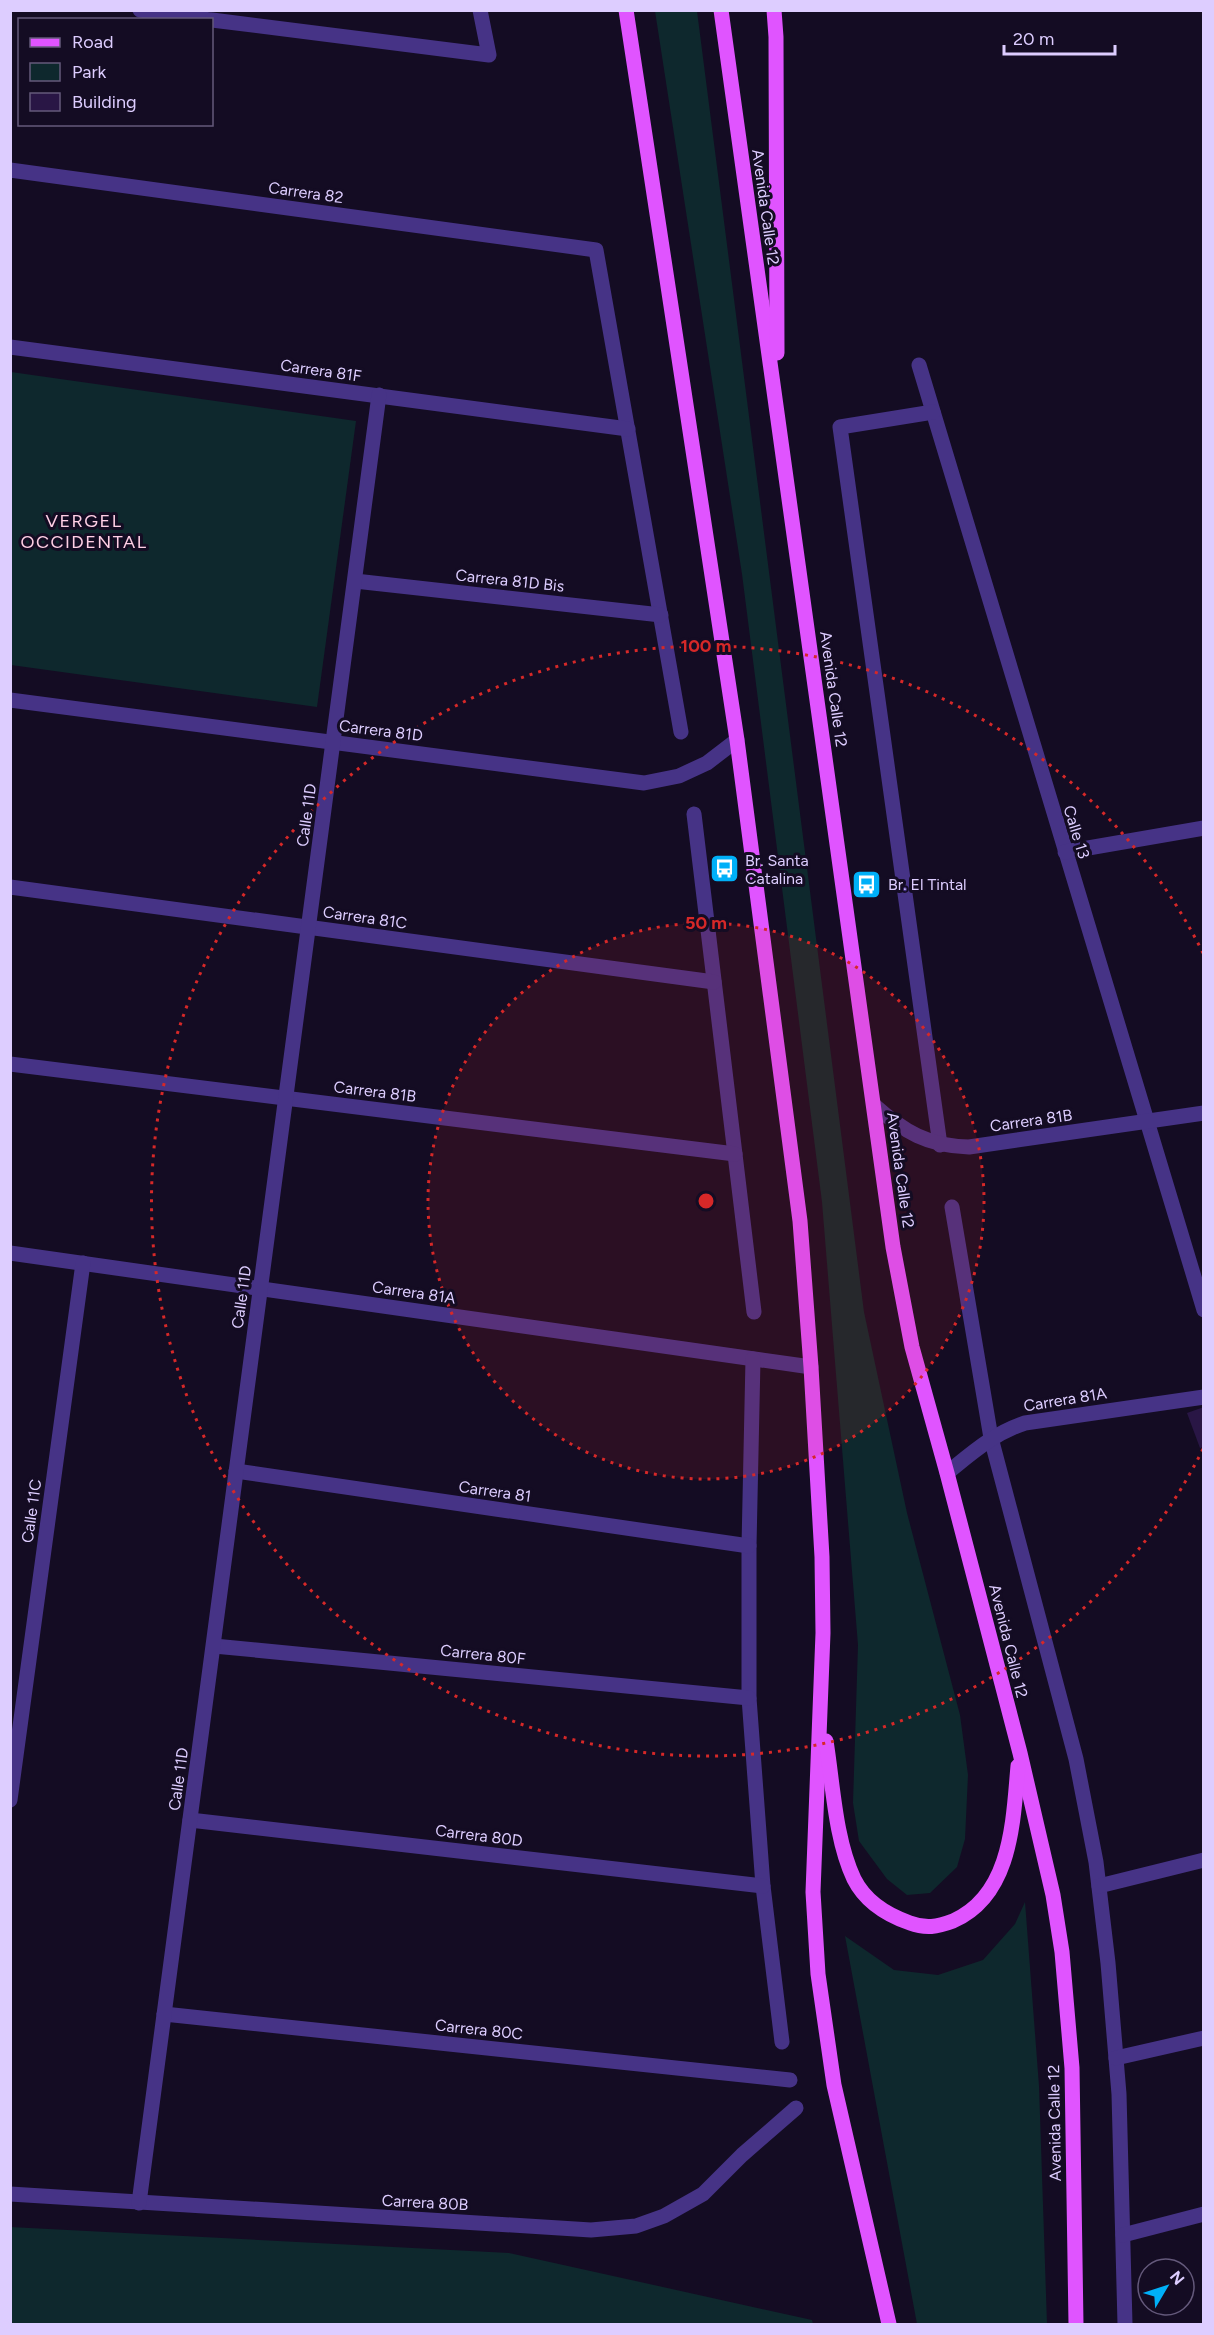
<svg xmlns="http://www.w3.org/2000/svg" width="1214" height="2335" font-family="Figtree,sans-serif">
	<rect width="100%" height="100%" fill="#140c23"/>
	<g fill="#0e282d">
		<path d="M655 11H697L864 1312 907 1513 960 1715 968 1775 965 1839 957 1867 930 1893 907 1895 887 1879 859 1841 853 1803 858 1645 822 1202 742 574Z"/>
		<path d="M11 372 356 421 317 707 11 665Z"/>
		<path d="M1025 1902 1039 2086 1047 2324H917L845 1936 894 1970 938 1975 983 1960 1015 1924Z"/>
		<path d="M10 2227 509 2253 812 2320 813 2324H11Z"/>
	</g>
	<path fill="#291645" d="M1204 1407V1447L1200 1448 1187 1413Z"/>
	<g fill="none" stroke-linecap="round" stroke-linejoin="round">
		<g stroke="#463386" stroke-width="15">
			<path d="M140 10 210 20"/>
			<path d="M212 20 489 55 480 10"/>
			<path d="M10 170 596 250 681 732"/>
			<path d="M10 347 628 429"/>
			<path d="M919 365 1204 1310"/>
			<path d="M933 412 840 427 940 1145"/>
			<path d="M355 581 661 615"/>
			<path d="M10 700 644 783 679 776 707 763 737 740"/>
			<path d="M694 814 754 1312"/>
			<path d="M1065 852 1204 828"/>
			<path d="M10 887 714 982"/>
			<path d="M10 1064 735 1154"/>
			<path d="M874 1105C904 1132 928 1146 969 1147L1204 1113"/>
			<path d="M952 1207 991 1438 1076 1759 1096 1862 1108 1963 1119 2094 1125 2324"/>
			<path d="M10 1253 811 1367"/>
			<path d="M753 1359 749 1546V1698L763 1886 782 2042"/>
			<path d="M236 1471 749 1546"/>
			<path d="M947 1473C972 1453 994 1433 1025 1423L1204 1397"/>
			<path d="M214 1646 749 1698"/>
			<path d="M10 1800 83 1263"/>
			<path d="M190 1820 763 1886"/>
			<path d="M1099 1886 1204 1860"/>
			<path d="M164 2014 790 2080"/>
			<path d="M1116 2058 1204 2038"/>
			<path d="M10 2194 591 2230 636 2226 664 2216 703 2194 742 2155 796 2108"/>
			<path d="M139 2203 379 395"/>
			<path d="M1123 2235 1204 2214"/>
		</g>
		<g stroke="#e054ff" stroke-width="15">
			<path d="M626 10 737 740 800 1221 811 1367 822 1557 823 1633 813 1892 818 1974 834 2085 889 2324"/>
			<path d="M721 10 893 1247 912 1347 947 1473 1020 1753 1053 1895 1062 1952 1072 2068 1076 2324"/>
			<path d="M774 10 776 37 777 353"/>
			<path d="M826 1741C833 1784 835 1839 854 1879 865 1901 887 1915 910 1923 926 1929 937 1927 953 1921 1012 1895 1013 1821 1018 1766"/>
		</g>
	</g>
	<circle cx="706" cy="1201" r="278" fill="#d62828" fill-opacity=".12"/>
	<g fill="none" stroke="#d62828" stroke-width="3" stroke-dasharray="3 6">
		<circle cx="706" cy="1201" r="278"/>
		<path d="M1203 1449A555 555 0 1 1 1203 953"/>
	</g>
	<defs>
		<symbol id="bus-square" viewBox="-11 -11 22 22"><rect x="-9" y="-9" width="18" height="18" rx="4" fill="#00b0f8" stroke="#140c23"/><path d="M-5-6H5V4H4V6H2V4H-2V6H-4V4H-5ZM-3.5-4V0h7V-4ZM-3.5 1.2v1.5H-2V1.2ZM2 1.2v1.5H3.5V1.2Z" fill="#fff"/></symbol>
	</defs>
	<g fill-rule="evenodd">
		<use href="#bus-square" x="708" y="852" width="33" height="33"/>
		<use href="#bus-square" x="850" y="868" width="33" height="33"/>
	</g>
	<g text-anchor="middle" stroke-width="6" stroke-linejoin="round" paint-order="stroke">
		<g font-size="16" fill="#ddcdff" stroke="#140c23">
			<text transform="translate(306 192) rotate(8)" y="6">Carrera 82</text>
			<text transform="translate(766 207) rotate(82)" y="6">Avenida Calle 12</text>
			<text transform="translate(321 370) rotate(8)" y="6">Carrera 81F</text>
			<text transform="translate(510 580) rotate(6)" y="6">Carrera 81D Bis</text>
			<text transform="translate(834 689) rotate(82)" y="6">Avenida Calle 12</text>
			<text transform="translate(381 730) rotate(7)" y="6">Carrera 81D</text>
			<text transform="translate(306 815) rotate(-82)" y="6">Calle 11D</text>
			<text transform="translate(1077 832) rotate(73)" y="6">Calle 13</text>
			<text transform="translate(365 917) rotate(8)" y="6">Carrera 81C</text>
			<text transform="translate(375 1091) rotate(7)" y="6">Carrera 81B</text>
			<text transform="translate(1031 1120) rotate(-8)" y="6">Carrera 81B</text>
			<text transform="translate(901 1170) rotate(82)" y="6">Avenida Calle 12</text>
			<text transform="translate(414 1292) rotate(8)" y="6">Carrera 81A</text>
			<text transform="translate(241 1297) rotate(-82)" y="6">Calle 11D</text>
			<text transform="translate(1065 1399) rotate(-9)" y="6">Carrera 81A</text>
			<text transform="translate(495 1491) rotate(8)" y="6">Carrera 81</text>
			<text transform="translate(31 1511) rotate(-82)" y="6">Calle 11C</text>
			<text transform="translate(1009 1641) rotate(76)" y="6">Avenida Calle 12</text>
			<text transform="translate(483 1654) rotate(6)" y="6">Carrera 80F</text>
			<text transform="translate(178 1779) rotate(-82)" y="6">Calle 11D</text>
			<text transform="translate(479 1835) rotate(7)" y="6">Carrera 80D</text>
			<text transform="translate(479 2029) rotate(6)" y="6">Carrera 80C</text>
			<text transform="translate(1054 2123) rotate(-91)" y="6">Avenida Calle 12</text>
			<text transform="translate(425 2202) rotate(3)" y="6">Carrera 80B</text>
		</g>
		<g font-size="16" fill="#ddcdff" stroke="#140c23" text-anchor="start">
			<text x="745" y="866">Br. Santa<tspan x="745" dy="18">Catalina</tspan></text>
			<text x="888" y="890">Br. El Tintal</text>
		</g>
		<g font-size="18" letter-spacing="1.5" fill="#ffcfe5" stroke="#140c23">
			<text x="84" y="527">VERGEL<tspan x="84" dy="21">OCCIDENTAL</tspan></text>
		</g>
	</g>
	<circle cx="706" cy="1201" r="9" fill="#d62828" stroke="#140c23" stroke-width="3"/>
	<g font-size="18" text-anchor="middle" font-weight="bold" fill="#d62828" stroke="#140c23" stroke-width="6" stroke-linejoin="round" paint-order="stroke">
		<text x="706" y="652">100 m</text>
		<text x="706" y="929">50 m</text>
	</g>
	<rect width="1214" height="2335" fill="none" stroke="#ddcdff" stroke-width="24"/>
	<rect x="18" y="18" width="195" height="108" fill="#140c23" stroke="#64597b" stroke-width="1.5"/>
	<rect x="30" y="38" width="30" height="9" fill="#e054ff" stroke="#64597b" stroke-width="1.5"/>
	<text x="72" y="48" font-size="18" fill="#ddcdff">Road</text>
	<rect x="30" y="63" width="30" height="18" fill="#0e282d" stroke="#64597b" stroke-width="1.5"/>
	<text x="72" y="78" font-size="18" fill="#ddcdff">Park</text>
	<rect x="30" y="93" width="30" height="18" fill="#291645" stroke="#64597b" stroke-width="1.5"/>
	<text x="72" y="108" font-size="18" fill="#ddcdff">Building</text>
	<g transform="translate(1166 2287) rotate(51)"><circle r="28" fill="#140c23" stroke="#64597b" stroke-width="1.5"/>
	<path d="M0-4.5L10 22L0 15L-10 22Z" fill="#00b0f8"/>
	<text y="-9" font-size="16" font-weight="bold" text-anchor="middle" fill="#ddcdff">N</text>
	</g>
	<path d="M1004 45v9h111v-9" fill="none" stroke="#ddcdff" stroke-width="3"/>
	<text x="1013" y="45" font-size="18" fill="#ddcdff" stroke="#140c23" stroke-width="4.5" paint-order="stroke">20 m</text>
</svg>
